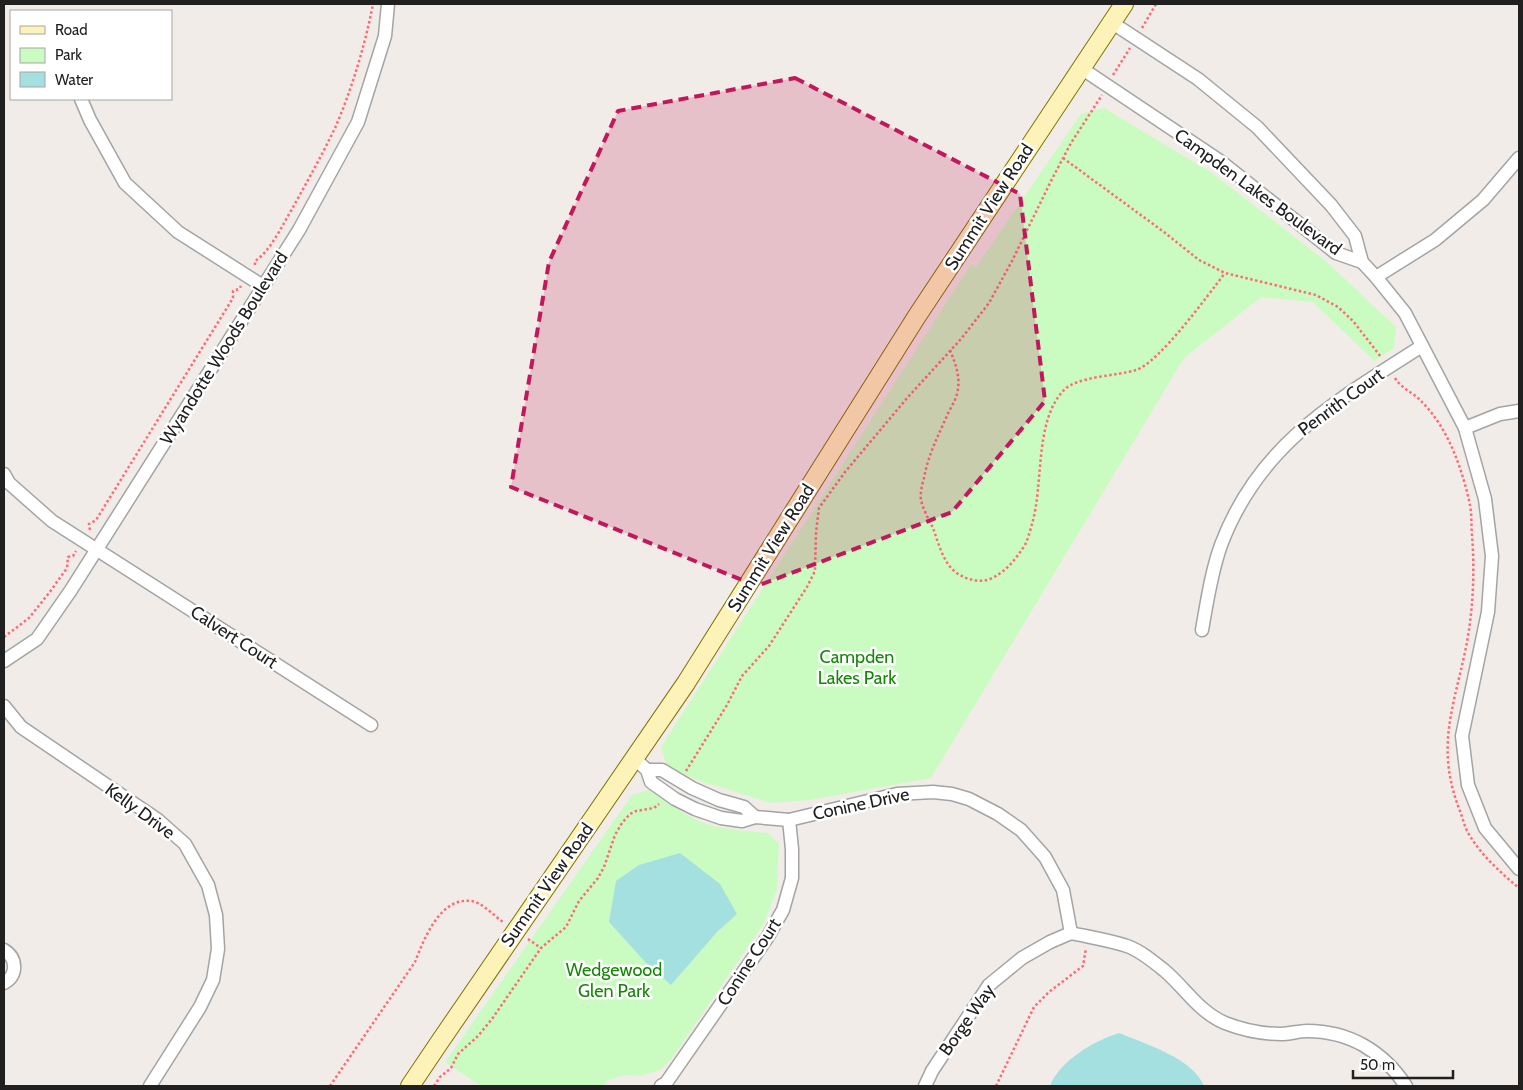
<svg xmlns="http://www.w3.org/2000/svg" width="1523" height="1090" font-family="Cabin,sans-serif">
	<rect width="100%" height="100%" fill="#f1ece7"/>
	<g fill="#cafcc2">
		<path d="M1104 108 1212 173 1328 263 1396 327 1394 348 1374 361 1313 302 1261 297 1184 358 931 778 810 800 771 803 697 780 667 767 661 747 971 264 976 267 1081 114Z"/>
		<path d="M649 790C667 802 689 819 710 825 729 830 749 831 768 833L779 844 777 889 764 923 672 1058 660 1070 641 1076 624 1075 607 1081 604 1086H481L445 1062 632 795Z"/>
	</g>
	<g fill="#a5e0e1">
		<path d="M680 853 720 884 737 914 717 932 671 985 647 964 609 922 616 881 639 865Z"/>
		<path d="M1119 1033C1145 1044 1193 1058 1204 1086H1050C1060 1061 1093 1041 1119 1033Z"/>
	</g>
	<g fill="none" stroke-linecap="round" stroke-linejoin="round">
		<defs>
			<g id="street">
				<path d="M1111 22 1198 79 1257 127 1331 205 1355 236 1362 262 1376 277 1405 313 1465 428 1485 499 1492 556 1488 612 1462 736 1468 785 1485 828 1519 869"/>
				<path d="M1081 68 1220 161 1336 253 1362 262"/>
				<path d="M81 99 90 120 125 183 178 232 263 286"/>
				<path d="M1376 277 1435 240 1483 200 1519 158"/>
				<path d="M1465 428 1500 414 1519 411"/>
				<path d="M4 474 9 483 52 521 371 725"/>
				<path d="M1202 630C1207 602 1211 573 1221 545 1259 444 1336 401 1422 346"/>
				<path d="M4 661 37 639 71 590 299 230 358 122 385 36 388 4"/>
				<path d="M4 706 21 727 158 820 185 844 208 885 216 915 218 949 213 980 200 1007 150 1086"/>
				<path d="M635 759 647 770 651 782 675 799 695 809 721 818 742 821 755 817 789 820 897 794 933 792 952 794 969 799 998 814 1021 830 1045 857 1063 890 1071 933"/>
				<path d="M647 770H662L692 788 719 800 744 807 755 817"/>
				<path d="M1071 933C1089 937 1109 940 1127 946 1141 951 1154 962 1165 971 1185 988 1199 1012 1225 1023 1243 1030 1261 1034 1281 1034 1290 1034 1298 1031 1307 1031 1349 1031 1383 1051 1406 1086"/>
				<path d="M4 950C17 958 18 975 4 983"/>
				<path d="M661 1086 666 1083 767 938 783 910 792 878V849L789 820"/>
				<path d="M925 1086 932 1071 989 985 1022 958 1050 942 1071 933"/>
			</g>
			<path id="secondary" d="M410 1086 441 1040 686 683 917 316 1124 4"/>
		</defs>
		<use href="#street" stroke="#a4a4a4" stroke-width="15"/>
		<use href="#secondary" stroke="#7f7300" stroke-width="20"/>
		<g stroke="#ff6a79" stroke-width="2.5" stroke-dasharray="2.5 2.5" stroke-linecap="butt">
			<path d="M1142 28 1156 4"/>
			<path d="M1113 75 1130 48"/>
			<path d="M1063 158 1164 232 1199 260 1225 273 1316 295 1338 307 1353 321 1381 357"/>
			<path d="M255 265V261C270 252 283 224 292 209 307 182 322 155 335 128 352 89 365 45 373 4"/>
			<path d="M950 350C956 365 961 378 957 394 955 402 949 410 946 418 937 438 928 456 924 478 922 485 920 493 921 500 923 509 929 520 933 528 938 542 942 558 952 569 961 578 978 584 990 579 1006 572 1015 560 1025 545 1028 539 1030 531 1032 524 1044 484 1034 421 1064 390 1078 376 1118 376 1136 370 1159 363 1208 295 1225 273"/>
			<path d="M1395 378C1401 388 1412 392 1420 400 1448 427 1462 468 1470 505 1472 515 1471 525 1472 535 1475 574 1473 614 1465 652 1452 712 1436 750 1460 811 1463 819 1465 829 1470 836 1482 856 1501 873 1519 888"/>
			<path d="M90 530 89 524 96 520 233 298V291L239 289 241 286"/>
			<path d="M4 637 29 618 49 593 67 568 68 557 73 556 76 551"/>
			<path d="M686 771 727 705 742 676 769 646 807 587 815 571 816 532 819 508 845 472 908 397 961 339 989 303 1012 261 1052 179 1071 143 1102 95"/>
			<path d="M528 939 541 948"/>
			<path d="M330 1086 415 962C424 939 440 897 471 901 482 902 494 916 503 922"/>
			<path d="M434 1086 440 1077 451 1068 458 1054 478 1036 492 1019 541 948 566 927 579 901 598 878 604 867 615 835 622 823 630 814 636 811 654 808 659 804"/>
			<path d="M996 1086 1034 1007 1049 992 1083 966 1086 948"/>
		</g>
		<use href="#street" stroke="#fff" stroke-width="12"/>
		<use href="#secondary" stroke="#fdf3b9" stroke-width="18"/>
	</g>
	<path fill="#c2185b" fill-opacity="0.2" stroke="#c2185b" stroke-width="4" stroke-dasharray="10 6" stroke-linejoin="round" d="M795 78 1020 194 1045 401 952 512 757 586 511 487 549 262 618 111Z"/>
	<g text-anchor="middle" stroke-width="5" stroke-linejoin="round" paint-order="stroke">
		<g font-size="18" fill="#202020" stroke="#fff">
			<text transform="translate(1258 192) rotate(36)" y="6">Campden Lakes Boulevard</text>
			<text transform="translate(989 207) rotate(-57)" y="6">Summit View Road</text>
			<text transform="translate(224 348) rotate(-58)" y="6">Wyandotte Woods Boulevard</text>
			<text transform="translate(1341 402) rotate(-36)" y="6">Penrith Court</text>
			<text transform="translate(771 548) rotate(-58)" y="6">Summit View Road</text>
			<text transform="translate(234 637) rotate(33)" y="6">Calvert Court</text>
			<text transform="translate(861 804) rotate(-12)" y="6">Conine Drive</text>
			<text transform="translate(140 811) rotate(36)" y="6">Kelly Drive</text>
			<text transform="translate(547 885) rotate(-55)" y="6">Summit View Road</text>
			<text transform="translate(749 962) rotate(-57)" y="6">Conine Court</text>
			<text transform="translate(967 1020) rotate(-55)" y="6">Borge Way</text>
		</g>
		<g font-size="18" fill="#158706" stroke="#fff">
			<text x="857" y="663">Campden<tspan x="857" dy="21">Lakes Park</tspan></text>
			<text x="614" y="976">Wedgewood<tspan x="614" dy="21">Glen Park</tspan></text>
		</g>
	</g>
	<rect width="1523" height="1090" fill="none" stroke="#202020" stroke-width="10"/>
	<rect x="10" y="10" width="162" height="90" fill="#ffffff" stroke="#a6a6a6"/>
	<rect x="20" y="26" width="25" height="8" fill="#fdf3b9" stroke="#a6a6a6"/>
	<text x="55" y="35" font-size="15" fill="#202020">Road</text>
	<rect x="20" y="48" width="25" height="15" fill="#cafcc2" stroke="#a6a6a6"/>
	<text x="55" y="60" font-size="15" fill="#202020">Park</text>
	<rect x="20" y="72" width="25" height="15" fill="#a5e0e1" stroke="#a6a6a6"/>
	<text x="55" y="85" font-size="15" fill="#202020">Water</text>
	<path d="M1353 1070v8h100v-8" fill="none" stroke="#202020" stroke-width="2.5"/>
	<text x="1360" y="1070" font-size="15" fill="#202020" stroke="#ffffff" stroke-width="4" paint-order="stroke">50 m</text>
</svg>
